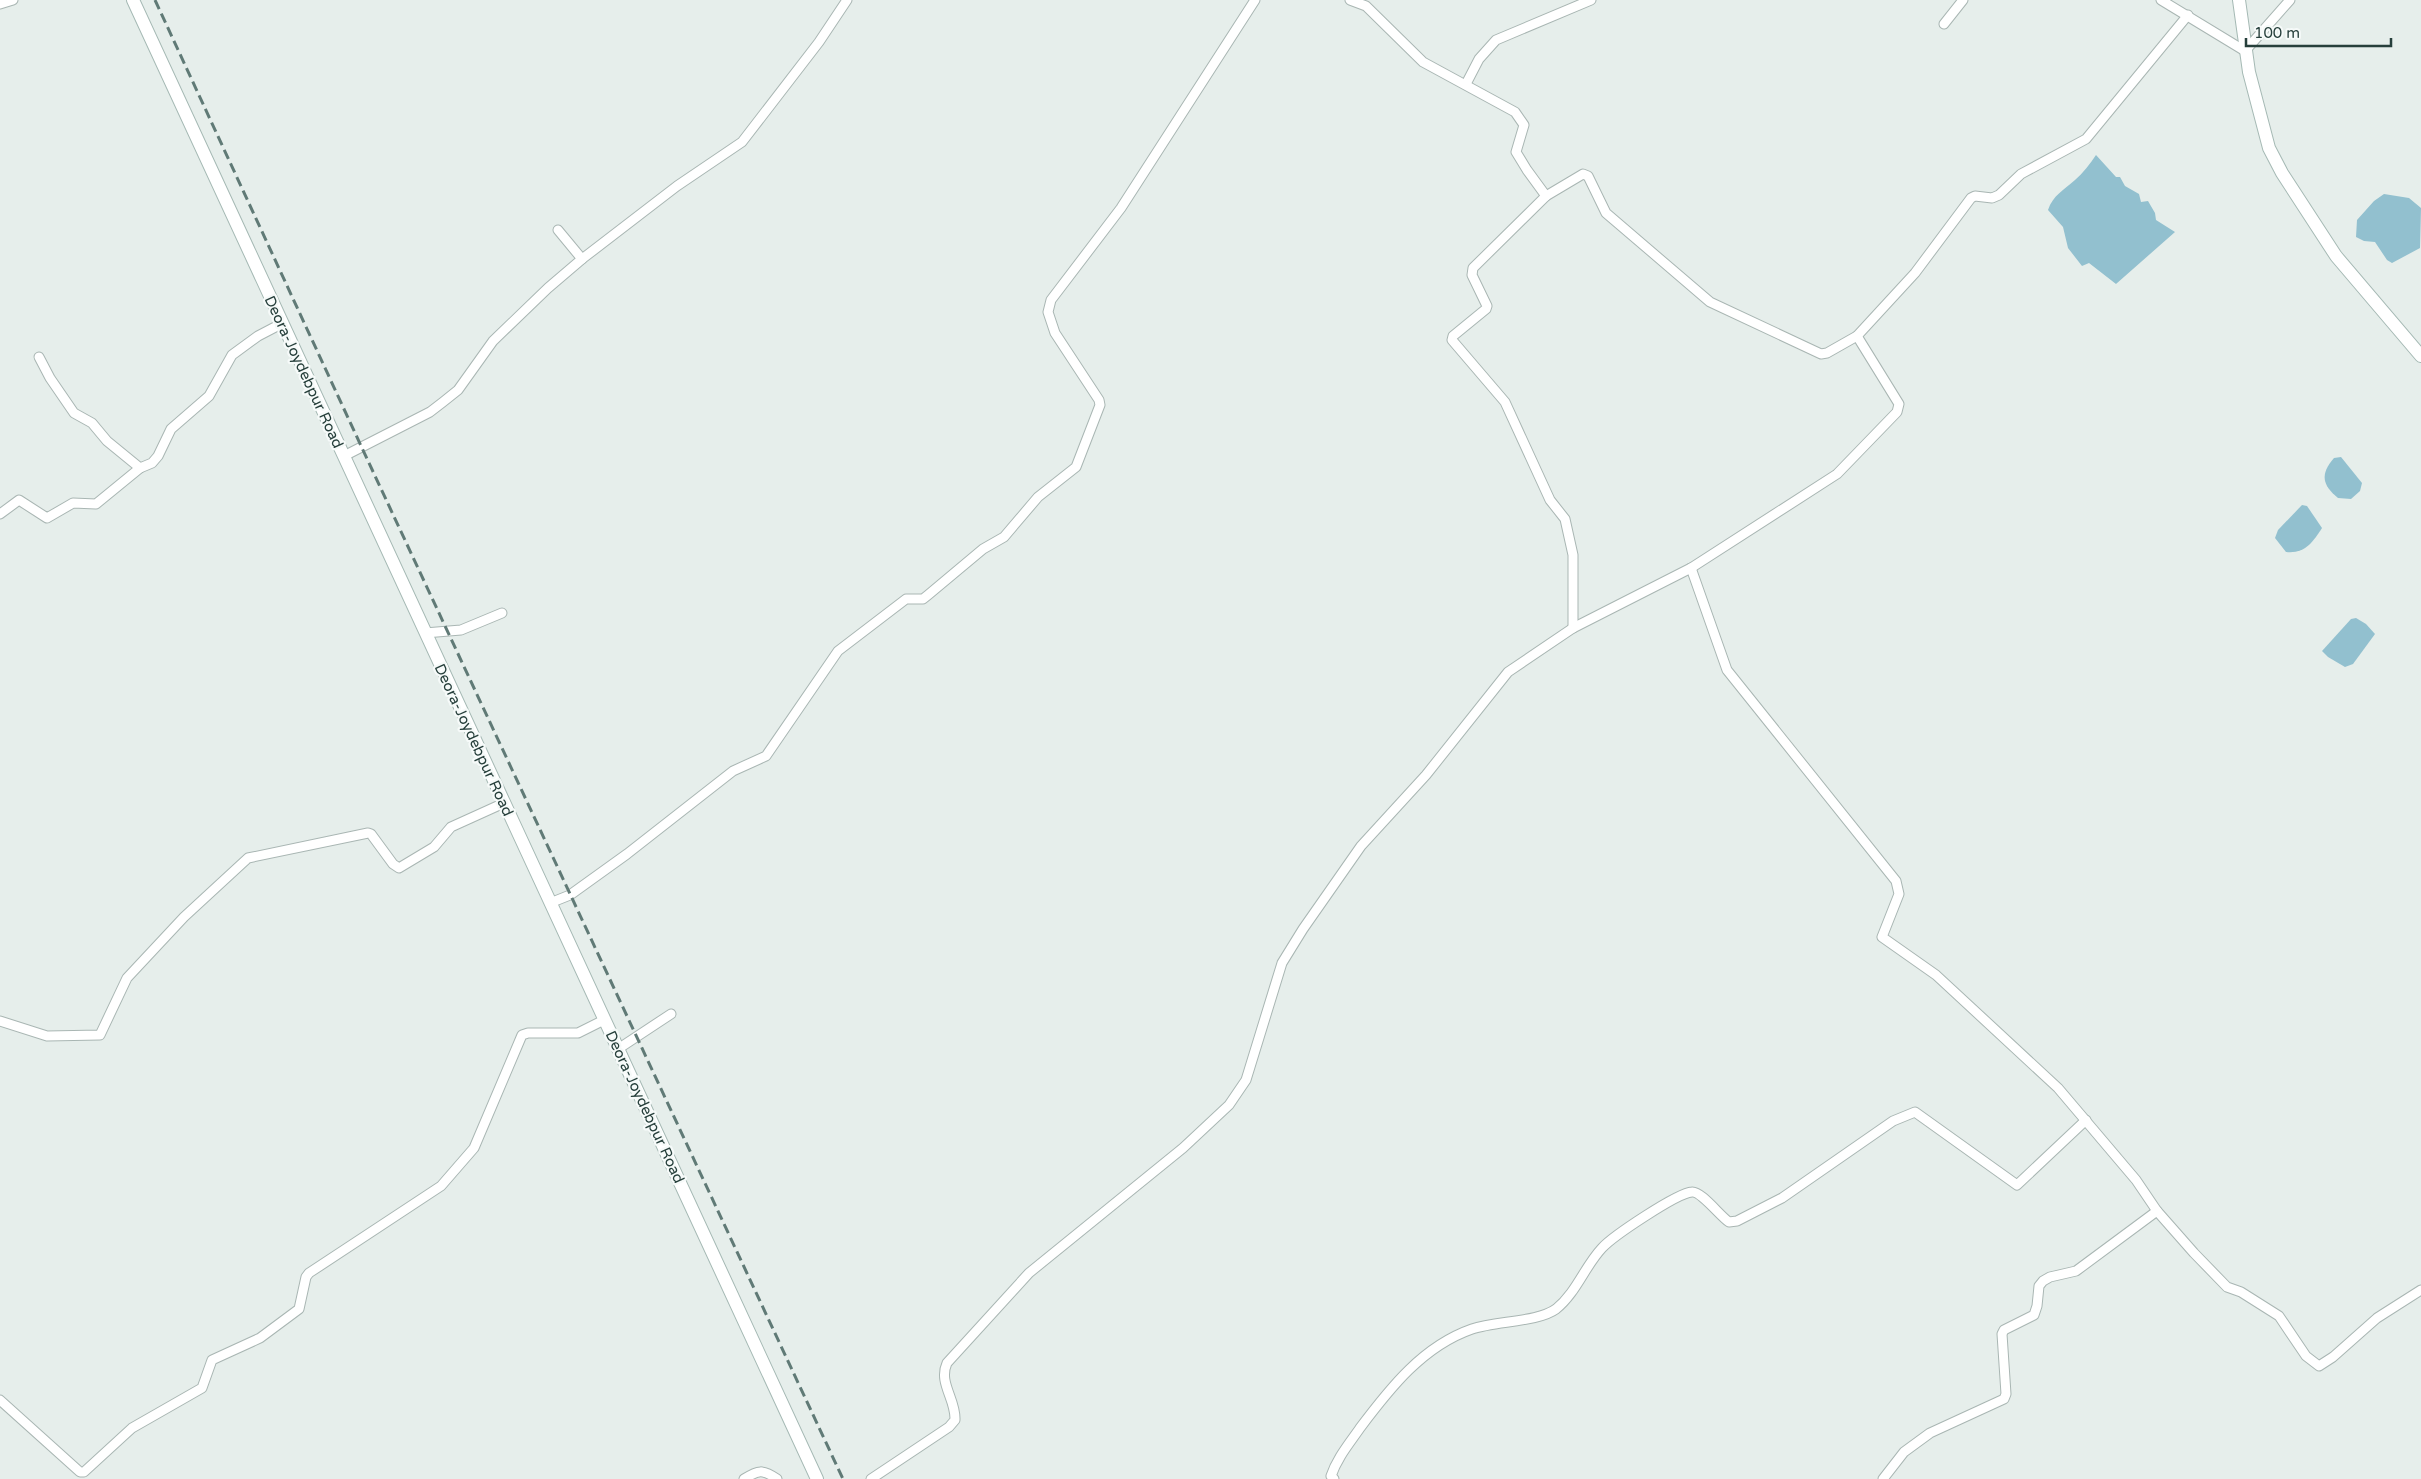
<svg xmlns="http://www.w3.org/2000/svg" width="2421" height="1479" font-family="'Varela Round',sans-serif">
	<rect width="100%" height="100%" fill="#e6eeeb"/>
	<g fill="#92c0cf">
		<path d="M2096 155 2116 177H2120L2125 186 2139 194 2141 202 2148 201 2155 213 2156 220 2175 232 2116 284 2089 263 2082 266 2068 248 2063 227 2048 210C2053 195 2064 190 2075 180 2083 173 2090 164 2096 155Z"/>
		<path d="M2384 194 2409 198 2421 208 2420 248 2392 263 2387 260 2375 242 2364 241 2356 237 2357 220 2374 201Z"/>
		<path d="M2341 457 2362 483 2360 491 2351 499 2338 498C2322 485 2320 474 2334 458Z"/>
		<path d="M2302 505 2307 506 2322 528C2313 542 2305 554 2286 552L2275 538 2278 530Z"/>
		<path d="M2356 618 2366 624 2375 634 2353 664 2345 667 2328 657 2322 651 2351 619Z"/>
	</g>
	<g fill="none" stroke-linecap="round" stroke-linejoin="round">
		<defs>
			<g id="street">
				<path d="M1350 0 1366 6 1423 62 1515 112 1524 125 1516 152 1527 170 1546 196"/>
				<path d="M2161 0 2245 51 2290 0"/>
				<path d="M0 4 13 0"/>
				<path d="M1944 24 1963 0"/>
				<path d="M1466 84 1479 59 1496 40 1591 0"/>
				<path d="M558 230 582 259"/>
				<path d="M39 357 50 378 74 413 92 423 107 441 140 468"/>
				<path d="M344 456 430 412 443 402 458 390 493 341 548 288 582 259 677 186 742 142 819 42 847 0"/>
				<path d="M0 514 19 500 47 518 73 503 96 504 140 468 152 463 158 456 171 429 209 396 232 355 258 336 281 324"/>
				<path d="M1691 568 1727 670 1896 881 1899 894 1882 937 1936 975 2058 1088 2136 1180 2157 1211 2194 1253 2227 1287 2241 1292 2279 1316 2306 1356 2319 1366 2333 1357 2377 1318 2421 1290"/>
				<path d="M1573 628V555L1565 519 1550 500 1505 402 1452 340 1453 336 1486 309 1487 306 1472 275 1473 268 1546 196 1583 174 1588 176 1606 213 1710 302 1821 354 1827 353 1857 336 1915 273 1971 198 1975 196 1992 198 1999 195 2021 174 2086 139 2188 15"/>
				<path d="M425 633 461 630 502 613"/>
				<path d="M550 903 570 895 627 854 733 771 766 756 838 651 906 599H923L928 595 983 549 1004 537 1038 497 1076 467 1100 405 1099 400 1055 333 1048 312 1051 300 1121 208 1255 0"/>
				<path d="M0 1021 47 1036 100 1035 127 978 184 917 248 858 368 833 371 834 393 864 399 868 434 847 451 827 504 803"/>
				<path d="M618 1049 671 1014"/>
				<path d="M0 1400 80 1472H84L132 1428 202 1388 212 1360 260 1338 299 1309 306 1277 309 1273 441 1186 474 1148 522 1035 528 1033H578L604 1020"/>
				<path d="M744 1479C758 1470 763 1469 777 1479"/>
				<path d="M871 1479 949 1427 955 1420C956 1399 938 1383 947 1363L1029 1273 1183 1148 1229 1105 1246 1080 1282 963 1303 929 1361 846 1426 775 1508 672 1573 628 1691 568 1837 474 1897 412 1899 404 1857 336"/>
				<path d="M1334 1479 1331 1476C1337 1458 1349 1444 1360 1428 1390 1388 1423 1346 1472 1329 1496 1321 1538 1322 1556 1309 1576 1293 1585 1266 1602 1248 1613 1236 1677 1193 1692 1192 1701 1191 1720 1216 1729 1222L1737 1221 1782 1198 1893 1121 1915 1112 2017 1185 2086 1120"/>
				<path d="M1883 1479 1904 1452 1930 1433 2004 1399 2006 1394 2002 1334 2004 1330 2034 1315 2037 1306 2039 1286 2043 1281 2050 1277 2076 1271 2157 1211"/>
			</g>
			<g id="secondary">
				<path d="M133 0 817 1479"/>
				<path d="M2239 0 2249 72 2269 148 2282 173 2336 256 2421 356"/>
			</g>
		</defs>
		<use href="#street" stroke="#a9b6b3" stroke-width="11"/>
		<use href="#secondary" stroke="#a5b9b4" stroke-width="14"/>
		<use href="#street" stroke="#fff" stroke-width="9"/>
		<use href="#secondary" stroke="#fff" stroke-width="12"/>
		<path stroke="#607a76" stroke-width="3" stroke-dasharray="10 5" stroke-linecap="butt" d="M155 0 362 448 843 1479"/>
	</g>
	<g text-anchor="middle" stroke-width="4.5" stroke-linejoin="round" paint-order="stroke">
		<g font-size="15" fill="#263f3b" stroke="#f6faf9">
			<text transform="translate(304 372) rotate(65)" y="5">Deora-Joydebpur Road</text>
			<text transform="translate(474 740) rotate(65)" y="5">Deora-Joydebpur Road</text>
			<text transform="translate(645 1107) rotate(65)" y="5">Deora-Joydebpur Road</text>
		</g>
	</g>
	<path d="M2246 38v8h145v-8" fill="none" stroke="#263f3b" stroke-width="2.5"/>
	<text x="2254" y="38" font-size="15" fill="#263f3b" stroke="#f6faf9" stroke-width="4" paint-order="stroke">100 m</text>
</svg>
